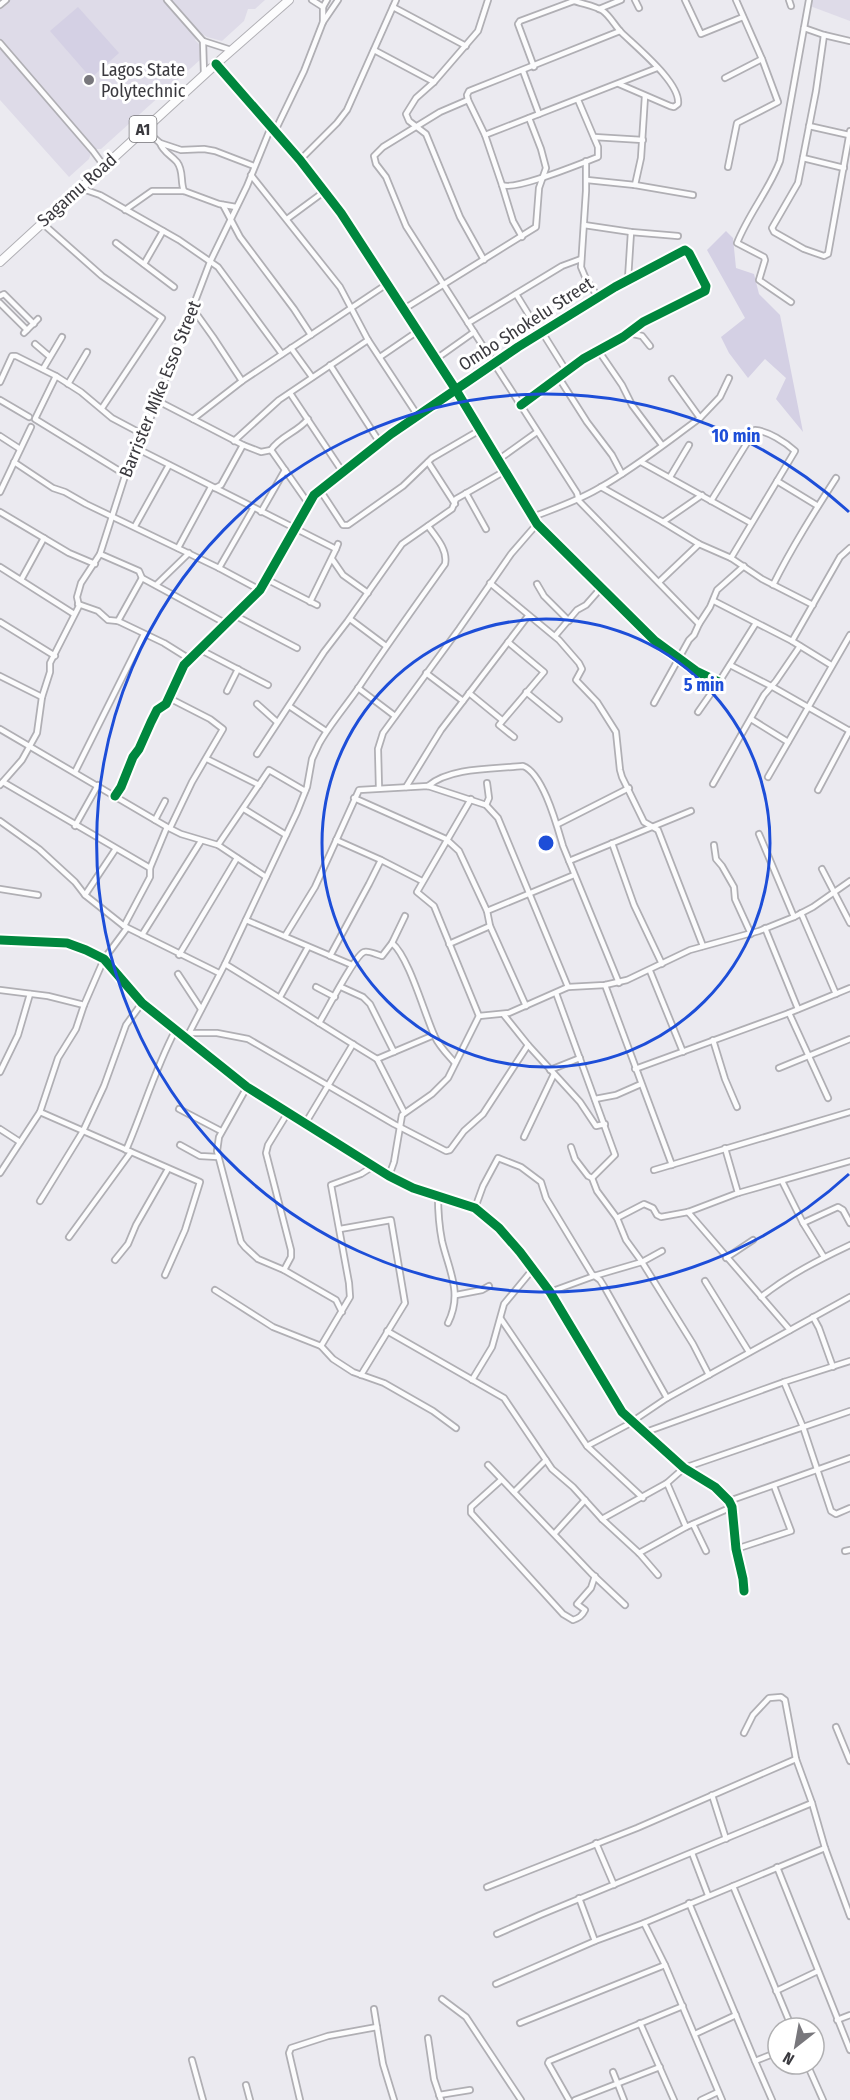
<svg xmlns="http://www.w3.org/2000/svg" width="850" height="2100" font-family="'Fira Sans Condensed',sans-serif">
	<rect width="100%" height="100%" fill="#ebeaf0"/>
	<g fill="#dedbe8">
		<path d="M0 0H265L255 9H248L244 21 222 41 207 37 202 34 195 40 199 44 201 59 101 149H95L91 153 89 159 69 177 0 100Z"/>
		<path d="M812 0H850V21L810 6Z"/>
	</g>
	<g fill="#d4d0e4">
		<path d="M78 7 119 53 91 78 50 31Z"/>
		<path d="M726 231 733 238 736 268 754 274 759 294 780 315 803 432 776 399 786 378 765 359 748 378 729 353 721 337 745 318 707 250Z"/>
	</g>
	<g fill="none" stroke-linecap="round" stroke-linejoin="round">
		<defs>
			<g id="minor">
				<path d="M167 0 203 41 231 50"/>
				<path d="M312 0 323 7"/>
				<path d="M572 0C581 4 594 5 603 11 610 16 615 26 621 32 636 47 681 83 678 104L674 107 670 106 619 84"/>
				<path d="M635 0 639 8"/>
				<path d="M685 0 701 34 743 17"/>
				<path d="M789 0 791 6"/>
				<path d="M0 5 6 0"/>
				<path d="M393 7 466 46"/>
				<path d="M599 9 621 0"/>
				<path d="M323 22V7L327 0"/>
				<path d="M804 28 824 35 850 41"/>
				<path d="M824 35 816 91 798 183 772 228 774 232 804 249 824 256 828 254 850 131"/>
				<path d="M203 41 204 74"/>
				<path d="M0 43 93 151 104 166"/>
				<path d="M374 50 434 82"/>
				<path d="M216 64 300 160 341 213 456 390 537 524 655 641 696 671 719 682"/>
				<path d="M534 67 518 24 520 21 574 1"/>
				<path d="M523 71 539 114"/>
				<path d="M725 78 762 59"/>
				<path d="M468 100 440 112 383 147 374 156 376 164 386 177 406 226 577 493 579 501 699 624"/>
				<path d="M578 100 598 147V157C582 163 515 191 502 185L485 135 468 100 467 95 469 91 620 31"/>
				<path d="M809 126 849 135"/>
				<path d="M144 129 160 143 181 150 204 149 215 151 254 166"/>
				<path d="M275 131 304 71 323 22 338 0"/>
				<path d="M485 135 657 68"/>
				<path d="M594 137 643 140"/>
				<path d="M160 143C163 152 171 155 177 162 184 171 180 181 184 191"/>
				<path d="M803 158 844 168"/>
				<path d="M300 160 337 123 347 110 396 0"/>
				<path d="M586 161V191L581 267 586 279 598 297"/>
				<path d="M728 167 737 123 778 102 762 59 736 0"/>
				<path d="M251 175 340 287 368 340 418 416"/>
				<path d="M587 180 635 185 693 195"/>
				<path d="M502 185 513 221 522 237"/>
				<path d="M635 185 641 158 645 96"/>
				<path d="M80 188 100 195 179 240 218 267 282 354"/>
				<path d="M223 205 240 237 294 309 311 335"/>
				<path d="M125 210 152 191H184L219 204 236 207"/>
				<path d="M287 219 325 191"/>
				<path d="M41 222 102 276 162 318 102 408"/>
				<path d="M584 225 631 232 678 236"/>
				<path d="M116 243 174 287"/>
				<path d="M484 260 460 217 426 134 409 121 406 114 416 98 434 82 478 31 488 0"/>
				<path d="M144 264 163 231"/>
				<path d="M628 279 631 232"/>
				<path d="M516 294 540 333"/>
				<path d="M0 296 4 294 34 324"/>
				<path d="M791 302 759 280 765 260 764 257 737 243C749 213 769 190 780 161L809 0"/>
				<path d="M0 303 27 330"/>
				<path d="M193 309 213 337 242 381"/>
				<path d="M404 309 536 227 539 188 546 168 541 149 529 118"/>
				<path d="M468 323 562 266 581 259"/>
				<path d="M542 332 567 372"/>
				<path d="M24 333 38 319"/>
				<path d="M629 333 642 336 650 346"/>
				<path d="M35 344 49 356"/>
				<path d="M291 348 312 377"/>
				<path d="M598 350 622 385 632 405 662 445"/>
				<path d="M380 357 418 331"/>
				<path d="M436 359 474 332"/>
				<path d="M330 365 380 443"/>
				<path d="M43 369 62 337"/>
				<path d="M56 376 35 419 126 475"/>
				<path d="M559 378 587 422 612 455 622 474"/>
				<path d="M672 379 700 418 720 397 729 378"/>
				<path d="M0 382 12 356H16L56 376 81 392 112 418 144 435"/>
				<path d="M68 384 87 352"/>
				<path d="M290 393 342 471"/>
				<path d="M0 400 29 417"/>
				<path d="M156 400 243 445 221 485 215 488"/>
				<path d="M193 419 242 381 387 284"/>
				<path d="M0 436 20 449"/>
				<path d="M234 441 279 400 368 340"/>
				<path d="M243 445 261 452 271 450"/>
				<path d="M138 449 336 549 338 544"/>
				<path d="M498 460 537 432"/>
				<path d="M14 462 53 488 65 492 86 504 219 568 260 590"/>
				<path d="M428 462 455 504"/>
				<path d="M641 462 751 523"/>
				<path d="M670 477 689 445"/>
				<path d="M777 481 818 506"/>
				<path d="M601 487 663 522 699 544 731 558 762 579 813 605"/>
				<path d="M320 490 343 525H348L403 486 432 458 480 430"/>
				<path d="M0 492 31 427"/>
				<path d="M466 493 486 529"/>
				<path d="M711 501 755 430C768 431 785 442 795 451L731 558"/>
				<path d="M308 503 271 450C280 436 298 432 308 419"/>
				<path d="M0 512 69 553 95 564"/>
				<path d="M261 512 285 470"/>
				<path d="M533 517C556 508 580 500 601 487 636 467 667 442 700 418"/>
				<path d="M663 522 702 495"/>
				<path d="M135 526 169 465"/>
				<path d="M178 548 211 487"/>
				<path d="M100 554 139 571 142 578 225 623"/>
				<path d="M332 559 343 575 368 593"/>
				<path d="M0 567 74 614"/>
				<path d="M219 568 253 509"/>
				<path d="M266 579 317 605"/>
				<path d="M21 580 44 538"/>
				<path d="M659 582 699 544"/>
				<path d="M490 583 559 640 579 663 582 669 576 680 597 702 616 732 620 770 622 777 644 822 658 830 703 946"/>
				<path d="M537 584 544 596 569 621"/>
				<path d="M156 585 189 553"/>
				<path d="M773 585C792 547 813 514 836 478"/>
				<path d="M714 601 792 641 831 665"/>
				<path d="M310 602 336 549"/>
				<path d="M78 604 98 611 108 620 118 621 164 643 188 658"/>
				<path d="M234 615 297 648"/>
				<path d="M350 619 386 646"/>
				<path d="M118 621 142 578"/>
				<path d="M0 622 55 656"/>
				<path d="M555 636 577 610 586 605 601 588"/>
				<path d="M792 641 840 557 850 548"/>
				<path d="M508 642 544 672 499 725 514 737"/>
				<path d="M199 649 268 685"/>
				<path d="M730 665 771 686 850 731"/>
				<path d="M426 673 463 701"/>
				<path d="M0 676 42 697"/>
				<path d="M358 688 395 716"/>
				<path d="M227 691 238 669"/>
				<path d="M526 692 559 719"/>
				<path d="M469 693 502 720"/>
				<path d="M169 698 210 719 223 729 192 782 170 828"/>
				<path d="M654 703 689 640 694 635 699 624 710 607 717 590 744 566"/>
				<path d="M257 704 277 722"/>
				<path d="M289 706 326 731"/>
				<path d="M698 712 719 682 756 623"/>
				<path d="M751 719 788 742"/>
				<path d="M0 729 167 827 181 834 218 845 266 877"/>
				<path d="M257 754 324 652 347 622 402 544 452 509 456 499 505 471"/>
				<path d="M207 759 259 785"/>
				<path d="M75 772 144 634"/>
				<path d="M768 777 850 635"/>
				<path d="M3 782 150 868"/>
				<path d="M713 784 764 695 776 681 800 646"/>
				<path d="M0 785 22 760 37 733 42 697 50 672V663L79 606 77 597 81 583 100 554 124 479 146 430 210 262 247 186 271 127"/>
				<path d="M428 786C450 767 495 769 523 766 543 773 557 826 563 846L619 983"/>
				<path d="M406 787 441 730 528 616"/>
				<path d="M379 788 378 749 383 733 459 629 511 554 537 524"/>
				<path d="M818 790 850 730"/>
				<path d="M115 796 121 787 133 757 139 749 151 722 157 710 166 704 184 665 260 590 314 495 391 434 518 347 615 287 685 250 689 253 706 286 705 291 643 322 623 337 583 359 521 405"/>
				<path d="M354 798 446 839 459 851 487 911 490 926 526 1006"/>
				<path d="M486 805 489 798 487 783"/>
				<path d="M244 809 286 835"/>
				<path d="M155 820 165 801"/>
				<path d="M0 821 39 849 75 882 85 895 124 926 219 973"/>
				<path d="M558 824 629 788"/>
				<path d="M75 826 98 785"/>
				<path d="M759 834 794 917"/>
				<path d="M336 840 381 860 422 881"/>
				<path d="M612 843 634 905 662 964"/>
				<path d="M218 845 269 770 305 791"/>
				<path d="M714 845 716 859 722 866 734 887 735 899 751 934"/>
				<path d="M569 861 691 811"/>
				<path d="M822 869 850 923"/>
				<path d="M0 889 38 895"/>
				<path d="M85 895 115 850"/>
				<path d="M487 911 574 875"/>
				<path d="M801 913 836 994"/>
				<path d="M246 920 352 965"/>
				<path d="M124 926 150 877V868L167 827"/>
				<path d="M765 928 798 1009"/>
				<path d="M142 935 201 841"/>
				<path d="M285 936 315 887 359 790 428 786 486 805 498 818 568 987"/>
				<path d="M392 943 405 916"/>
				<path d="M449 944 490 926"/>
				<path d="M179 955 237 858"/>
				<path d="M330 956 369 884 381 860"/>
				<path d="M225 964C276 995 326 1028 377 1059"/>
				<path d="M650 971 683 1052"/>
				<path d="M178 974 201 1009"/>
				<path d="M605 985 672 1165"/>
				<path d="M316 987 335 997"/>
				<path d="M341 987 363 997 370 1004 394 1052"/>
				<path d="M0 990 48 996 84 1005"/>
				<path d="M556 993 615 1155 592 1178"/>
				<path d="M280 997 308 947"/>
				<path d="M789 1013 828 1098"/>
				<path d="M504 1015 528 1045 580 1102 596 1126 605 1124"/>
				<path d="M479 1016 509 1013 568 987 605 985 627 980 690 950 759 931 794 917 813 907 850 881"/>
				<path d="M319 1023C326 1012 355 955 364 952 368 950 377 955 382 956L392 943C409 957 424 1013 435 1037 439 1046 448 1055 455 1063"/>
				<path d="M189 1033H217L248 1039 394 1124 446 1151 450 1150 464 1131 483 1114 528 1045"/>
				<path d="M186 1039 225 964 297 812 307 787 312 759 319 744C330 724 346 706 359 687 387 645 416 605 445 564 448 550 436 537 428 526"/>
				<path d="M713 1040 725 1079 737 1107"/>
				<path d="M779 1068 850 1039"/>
				<path d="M635 1069 789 1013 850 988"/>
				<path d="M550 1070 580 1058"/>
				<path d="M0 1072 18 1035 30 994"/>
				<path d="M247 1087 219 1137 217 1151 241 1242 245 1247 258 1259 284 1270 336 1300 342 1312"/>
				<path d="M595 1099 616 1095 641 1084"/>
				<path d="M179 1109 221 1131"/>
				<path d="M40 1112 200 1182 185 1230 165 1275"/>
				<path d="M404 1112 377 1059 434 1035"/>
				<path d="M305 1124 353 1044"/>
				<path d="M0 1129 20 1142"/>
				<path d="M524 1137 554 1074"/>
				<path d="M180 1145 200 1156 218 1157"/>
				<path d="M571 1147 575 1159 588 1176 592 1178 597 1191 617 1218 626 1240 642 1262 693 1344 709 1375"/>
				<path d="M725 1148 738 1193"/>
				<path d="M126 1150C143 1111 155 1069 175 1031"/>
				<path d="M654 1170 850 1112"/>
				<path d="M0 1173 40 1112 58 1058 76 1029 84 1005 104 959 127 928"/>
				<path d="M389 1176 394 1162 402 1115 432 1094 448 1078 479 1016 434 906 417 892 471 799"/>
				<path d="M782 1181 803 1223 824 1257"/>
				<path d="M438 1195C438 1210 439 1226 442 1241 449 1271 463 1293 448 1323"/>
				<path d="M40 1201 83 1131 104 1086 126 1025 142 1003"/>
				<path d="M475 1208 483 1186 498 1158 521 1167 541 1182 546 1198 592 1274 600 1280 605 1288 667 1398"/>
				<path d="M688 1212 790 1330"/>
				<path d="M617 1218 644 1204 653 1208 657 1215 661 1217 688 1212 738 1193 850 1161"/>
				<path d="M803 1223 838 1207 843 1210 850 1223"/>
				<path d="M340 1229 391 1220 405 1303 361 1375"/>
				<path d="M69 1237 131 1152"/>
				<path d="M726 1258 753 1240"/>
				<path d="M115 1260 128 1244 136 1225 168 1169"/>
				<path d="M284 1270 291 1257V1250L266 1153 268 1145 287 1114"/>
				<path d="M705 1281 749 1352"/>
				<path d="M215 1290 273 1327 321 1346 333 1359 353 1372 384 1383 433 1411 456 1428"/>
				<path d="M550 1292 594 1276 642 1262 662 1251"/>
				<path d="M456 1295 482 1290 489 1286"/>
				<path d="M761 1297C789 1275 818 1260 850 1245"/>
				<path d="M813 1317 819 1328 833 1367"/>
				<path d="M501 1319 587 1446 643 1498"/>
				<path d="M387 1331 504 1398 552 1469 573 1487 602 1519 639 1553 658 1575"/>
				<path d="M321 1346 350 1297 349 1283 331 1185 361 1174 372 1167"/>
				<path d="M472 1380 492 1347 504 1304 533 1269"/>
				<path d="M784 1382 803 1427 831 1511 836 1514 850 1508"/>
				<path d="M643 1433 784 1382 850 1361"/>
				<path d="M587 1446 627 1425 667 1398 850 1297"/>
				<path d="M488 1465 591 1573 625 1605"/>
				<path d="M684 1468C700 1478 726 1487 731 1507 736 1520 734 1535 736 1549 739 1563 744 1577 744 1591"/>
				<path d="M501 1480 471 1507V1513L563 1614 573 1620C579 1618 582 1616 585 1610L577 1604 591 1588 595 1576"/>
				<path d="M667 1483 686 1527"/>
				<path d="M514 1492 546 1460"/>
				<path d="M729 1501 850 1458"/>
				<path d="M602 1519 667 1483 684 1468 850 1411"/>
				<path d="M693 1524 706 1551"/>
				<path d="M555 1533 585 1500"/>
				<path d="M736 1549 791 1531 774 1486"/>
				<path d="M845 1551 850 1550"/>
				<path d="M639 1553 686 1527 732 1507"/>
				<path d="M836 1727 850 1761"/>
				<path d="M744 1733 753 1715 769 1698 781 1697 785 1700 796 1759 812 1803 825 1848 850 1916"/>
				<path d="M712 1795 726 1839"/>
				<path d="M596 1843 614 1885"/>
				<path d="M692 1853 708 1895"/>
				<path d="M777 1867 850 2050"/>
				<path d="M733 1886 792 2028"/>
				<path d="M487 1887 637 1828 796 1759"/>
				<path d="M579 1898 595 1941"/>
				<path d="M689 1903 755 2061"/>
				<path d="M497 1934 540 1915 812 1803"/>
				<path d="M665 1965 722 2100"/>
				<path d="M496 1984 595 1941 644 1923 825 1848"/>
				<path d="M776 1991 818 1971"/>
				<path d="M442 1999 466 2017 521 2100"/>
				<path d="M374 2009 383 2064 394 2100"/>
				<path d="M837 2020 850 2015"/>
				<path d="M520 2023 665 1965 644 1923"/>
				<path d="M640 2023 674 2100"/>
				<path d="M695 2034 736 2015"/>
				<path d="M428 2038 434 2079 441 2100"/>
				<path d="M192 2060 203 2100"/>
				<path d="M807 2064 823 2100"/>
				<path d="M613 2072 624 2100"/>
				<path d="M246 2085 250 2100"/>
				<path d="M439 2095 470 2090"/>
				<path d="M300 2100 289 2053 291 2048 328 2036 377 2027"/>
				<path d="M569 2100 548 2063 549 2061 683 2006"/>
				<path d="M575 2100 660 2067"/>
				<path d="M701 2100 718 2092"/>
				<path d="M772 2100 755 2061 778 2052"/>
			</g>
			<path id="tertiary" d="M0 940 67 943 86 950 104 959 142 1003 247 1087 389 1176 413 1188 475 1208 499 1228 550 1292 622 1412 684 1468"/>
			<path id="trunk" d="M0 262 216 64 289 0"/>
		</defs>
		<use href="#minor" stroke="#b0afb4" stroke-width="8"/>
		<use href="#tertiary" stroke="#b0afb4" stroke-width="8"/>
		<use href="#trunk" stroke="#b0afb4" stroke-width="10"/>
		<use href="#minor" stroke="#fcfcfd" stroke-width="4.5"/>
		<use href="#tertiary" stroke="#fcfcfd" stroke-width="5"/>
		<use href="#trunk" stroke="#fcfcfd" stroke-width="8"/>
		<defs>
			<g id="cycleway">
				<path d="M216 64 300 160 341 213 456 390 537 524 655 641 696 671 719 682"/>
				<path d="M115 796 121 787 133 757 139 749 151 722 157 710 166 704 184 665 260 590 314 495 391 434 518 347 615 287 685 250 689 253 706 286 705 291 643 322 623 337 583 359 521 405"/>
				<path d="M0 940 67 943 86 950 104 959 142 1003 247 1087 389 1176 413 1188 475 1208 499 1228 520 1252 550 1292 622 1412 684 1468 715 1487 729 1501 732 1507 736 1549 743 1579 744 1591"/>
			</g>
		</defs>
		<use href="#cycleway" stroke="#fff" stroke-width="13"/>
		<use href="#cycleway" stroke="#00873e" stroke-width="9"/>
	</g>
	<g fill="none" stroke="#1d4ed8" stroke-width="3">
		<circle cx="546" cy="843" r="224"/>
		<path d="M849 1174A449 449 0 1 1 849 512"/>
	</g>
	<circle fill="#78777c" stroke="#fff" stroke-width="2" cx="89" cy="80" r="6"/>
	<g text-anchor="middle" stroke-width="6" stroke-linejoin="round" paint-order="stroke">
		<rect fill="#fff" stroke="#757478" stroke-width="1.5" x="129.5" y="116" width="27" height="26" rx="4.5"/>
		<g font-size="16" font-weight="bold" fill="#3a393e">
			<text x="143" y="135">A1</text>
		</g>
		<g font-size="18" fill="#3a393e" stroke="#fff" text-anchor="start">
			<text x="101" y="76">Lagos State<tspan x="101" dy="21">Polytechnic</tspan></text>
		</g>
		<g font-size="18" fill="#3a393e" stroke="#fff">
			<text transform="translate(77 190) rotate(-42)" y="6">Sagamu Road</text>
			<text transform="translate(526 324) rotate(-33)" y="6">Ombo Shokelu Street</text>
			<text transform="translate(160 389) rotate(-68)" y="6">Barrister Mike Esso Street</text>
		</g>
	</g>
	<circle cx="546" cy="843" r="9" fill="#1d4ed8" stroke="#fff" stroke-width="3"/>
	<g font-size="18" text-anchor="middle" font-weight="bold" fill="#1d4ed8" stroke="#fff" stroke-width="6" stroke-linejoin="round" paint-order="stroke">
		<text x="736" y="442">10 min</text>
		<text x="704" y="691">5 min</text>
	</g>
	<g transform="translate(796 2046) rotate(211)"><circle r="28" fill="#ffffff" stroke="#b0b0b2" stroke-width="1.5"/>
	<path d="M0-4.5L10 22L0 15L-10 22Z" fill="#78777c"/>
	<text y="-9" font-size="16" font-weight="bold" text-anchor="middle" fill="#3a393e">N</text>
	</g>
</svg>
